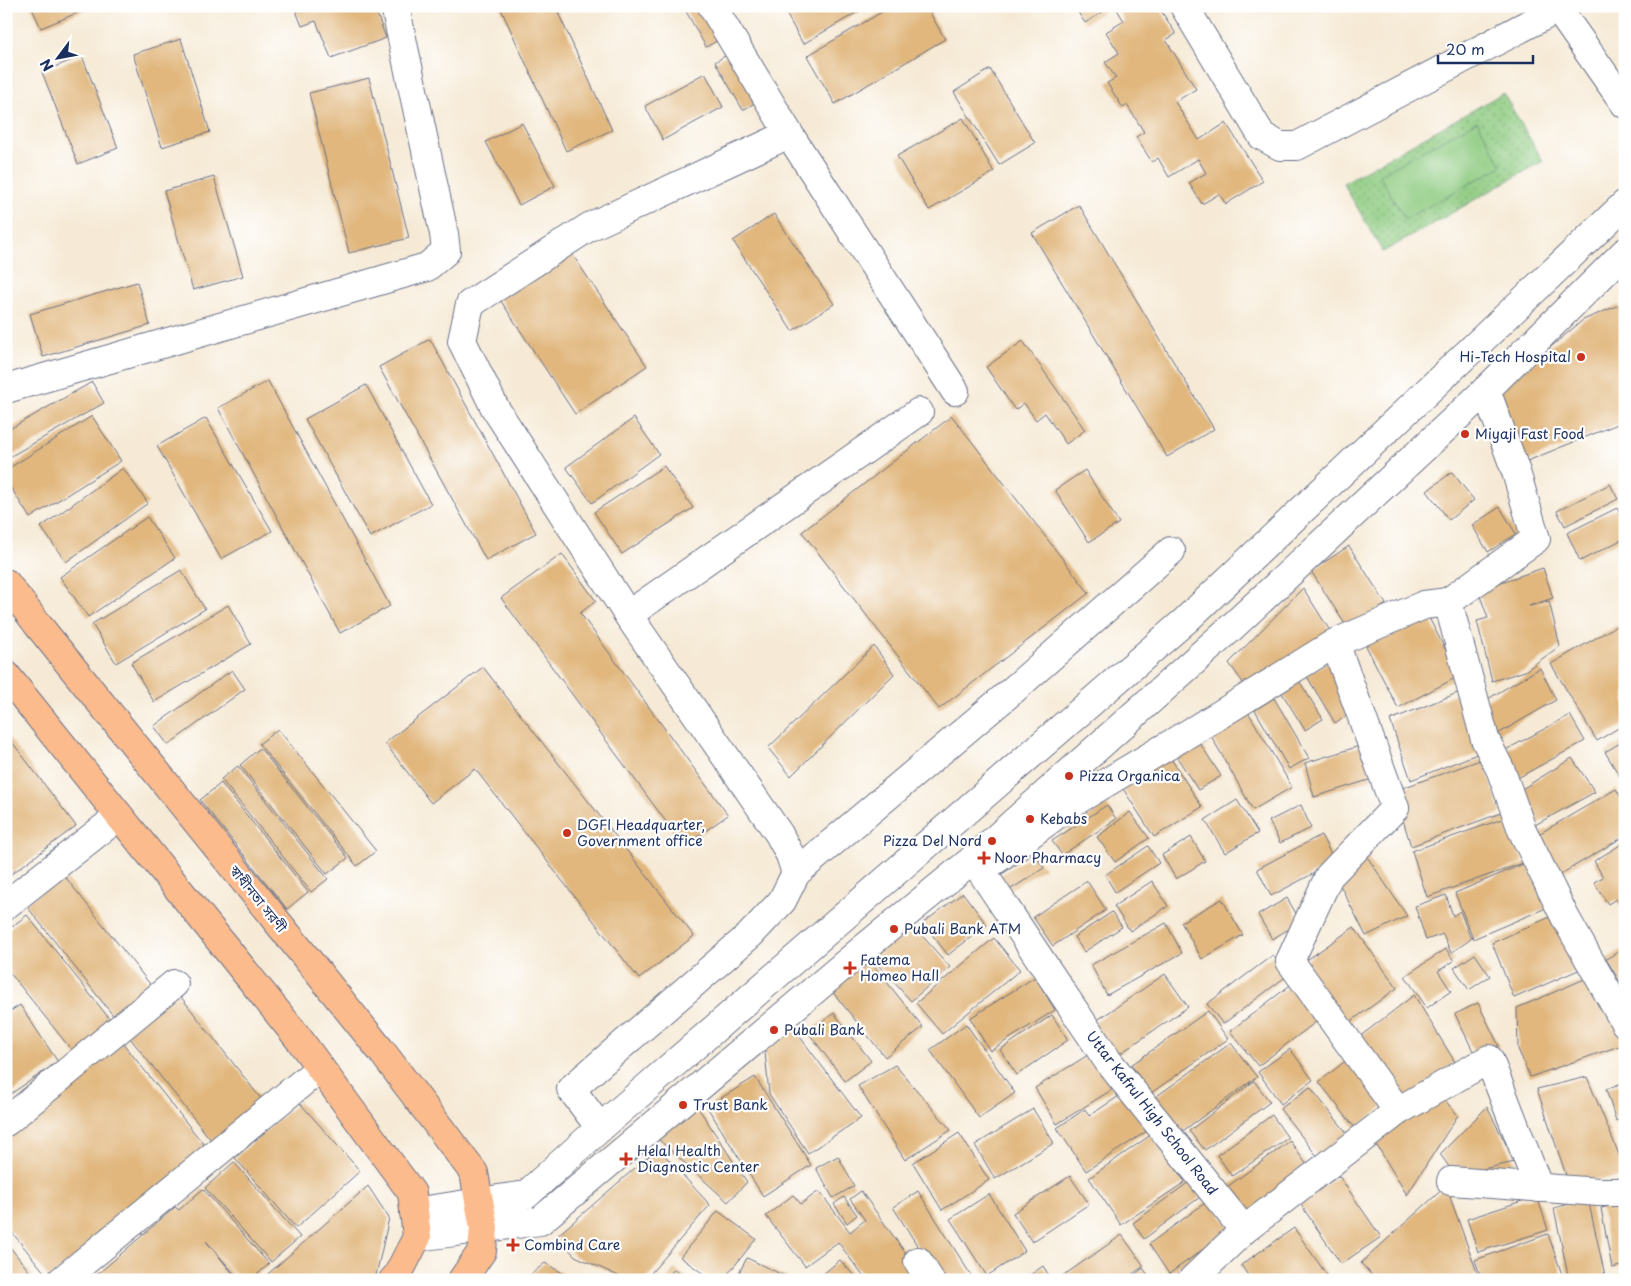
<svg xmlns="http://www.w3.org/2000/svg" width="1631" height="1286" font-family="'Playpen Sans','Noto Sans Bengali',sans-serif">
	<defs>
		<pattern id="green-dots" width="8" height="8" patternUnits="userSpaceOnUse" patternTransform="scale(1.25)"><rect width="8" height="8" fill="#8dca7f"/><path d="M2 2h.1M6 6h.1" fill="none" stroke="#72a46b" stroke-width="1.8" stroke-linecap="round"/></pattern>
	</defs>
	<rect width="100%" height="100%" fill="#fff"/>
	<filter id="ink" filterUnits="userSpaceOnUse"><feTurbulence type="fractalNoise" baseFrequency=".02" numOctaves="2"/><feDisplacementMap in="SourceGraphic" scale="10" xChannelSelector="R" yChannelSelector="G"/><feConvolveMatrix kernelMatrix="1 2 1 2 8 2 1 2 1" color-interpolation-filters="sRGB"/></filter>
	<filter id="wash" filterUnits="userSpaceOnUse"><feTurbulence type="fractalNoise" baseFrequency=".0096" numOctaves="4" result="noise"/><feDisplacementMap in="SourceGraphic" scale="20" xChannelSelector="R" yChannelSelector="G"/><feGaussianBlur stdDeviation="1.12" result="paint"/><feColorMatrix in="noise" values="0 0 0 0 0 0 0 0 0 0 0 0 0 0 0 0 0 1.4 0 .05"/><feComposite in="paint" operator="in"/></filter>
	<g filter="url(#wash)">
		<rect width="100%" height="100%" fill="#f6ead6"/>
		<path fill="url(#green-dots)" stroke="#547c6e" d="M1503 93 1543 161 1383 252 1343 183Z"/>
		<path fill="#8dca7f" stroke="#547c6e" d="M1477 121 1502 166 1405 219 1379 175Z"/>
		<g id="blocks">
			<g fill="#e1b77e">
				<path d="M31 6H94L41 28Z"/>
				<path d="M294 6H374L386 38 331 58 316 21 302 26Z"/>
				<path d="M501 6H555L612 130 566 151 500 7Z"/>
				<path d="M683 6H722L736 30 706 47Z"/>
				<path d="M786 6H868L803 44 783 8Z"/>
				<path d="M892 6H926L945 39 835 104 807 56Z"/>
				<path d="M1074 6H1112L1085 23Z"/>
				<path d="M1115 6H1158L1176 34 1166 40 1196 89 1175 102 1199 140 1226 123 1263 181 1226 204 1219 194 1202 204 1189 183 1206 173 1198 159 1169 177 1158 158 1152 162 1136 137 1144 132 1127 105 1123 108 1107 83 1116 78 1105 62 1119 53 1106 32 1124 21Z"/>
				<path d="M181 39 210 132 162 147 133 54Z"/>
				<path d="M743 45 771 93 743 110 715 62Z"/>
				<path d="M82 56 118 148 78 164 42 72Z"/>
				<path d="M990 69 1035 143 999 165 954 92Z"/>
				<path d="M705 73 723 107 663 140 645 106Z"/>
				<path d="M369 78 409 238 349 253 309 93Z"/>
				<path d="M963 118 994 172 929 210 897 156Z"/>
				<path d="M522 123 555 186 519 205 486 142Z"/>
				<path d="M214 177 243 276 193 290 164 191Z"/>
				<path d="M1079 205 1214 429 1167 457 1032 233Z"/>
				<path d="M774 214 834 304 792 331 733 241Z"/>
				<path d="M566 245 647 366 575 414 495 292Z"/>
				<path d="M137 282 150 325 43 357 30 314Z"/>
				<path d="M1619 305 1625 321V421L1520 464 1494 394 1583 320Z"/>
				<path d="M430 339 536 533 486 560 379 367Z"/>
				<path d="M1023 341 1085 430 1066 444 1045 413 1036 420 1024 403 1015 410 986 367Z"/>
				<path d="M268 381 390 606 340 633 218 408Z"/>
				<path d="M92 382 104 403 6 459V431Z"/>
				<path d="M366 385 431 504 370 537 305 419Z"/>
				<path d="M92 416 121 461 30 518 6 480V470Z"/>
				<path d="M952 416 1089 593 939 709 802 532Z"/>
				<path d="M206 418 272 531 221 559 157 446Z"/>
				<path d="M634 418 659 454 592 503 566 467Z"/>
				<path d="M664 466 693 508 622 554 594 512Z"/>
				<path d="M123 468 148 503 66 562 41 527Z"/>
				<path d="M1085 470 1119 523 1089 542 1055 490Z"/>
				<path d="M1452 472 1474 500 1449 520 1427 491Z"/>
				<path d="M1610 484 1618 499 1565 526 1557 511Z"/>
				<path d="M1500 507 1516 534 1488 552 1472 525Z"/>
				<path d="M1617 508 1625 524V538L1580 561 1567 533Z"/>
				<path d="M147 517 175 558 88 617 60 577Z"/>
				<path d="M1349 546 1386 604 1348 629 1311 571Z"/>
				<path d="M562 554 596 601 580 613 728 815 684 846 501 598Z"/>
				<path d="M1543 568 1553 598 1529 606 1549 601 1560 646 1525 671 1492 681 1477 621 1488 618 1478 590Z"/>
				<path d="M181 570 205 609 116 663 92 624Z"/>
				<path d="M1303 588 1332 634 1249 691 1229 663Z"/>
				<path d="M228 605 251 644 154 702 131 663Z"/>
				<path d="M1426 612 1459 676 1398 708 1365 644Z"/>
				<path d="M1625 621V724L1597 741 1551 664Z"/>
				<path d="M874 646 894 674 791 776 768 748Z"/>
				<path d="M1328 662 1357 709 1335 723 1306 675Z"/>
				<path d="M483 667 694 936 639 979 475 769 431 803 385 743Z"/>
				<path d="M1540 668 1556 700 1496 735 1481 703Z"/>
				<path d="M232 670 245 689 168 745 154 726Z"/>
				<path d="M1298 679 1323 719 1305 730 1280 690Z"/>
				<path d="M1460 692 1482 752 1411 780 1390 720Z"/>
				<path d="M1274 698 1309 758 1289 769 1255 710Z"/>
				<path d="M1244 705 1292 787 1253 810 1206 727Z"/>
				<path d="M1570 715 1585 741 1514 780 1500 753Z"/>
				<path d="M278 729 376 851 357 866 259 744Z"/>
				<path d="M6 734 76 826 6 878Z"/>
				<path d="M1196 737 1221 776 1198 790 1173 751Z"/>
				<path d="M1625 740V785L1605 752Z"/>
				<path d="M1363 745 1372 779 1314 797 1305 763Z"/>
				<path d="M260 748 348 858 327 874 240 765Z"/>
				<path d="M1168 754 1202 807 1154 837 1120 784Z"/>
				<path d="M1572 758 1595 792 1533 826 1514 794Z"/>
				<path d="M1483 759 1501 813 1411 846 1394 791Z"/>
				<path d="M238 766 328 879 311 892 221 779Z"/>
				<path d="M221 783 308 892 287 909 200 800Z"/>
				<path d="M1616 789 1625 804V836L1556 877 1532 838Z"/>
				<path d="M1237 800 1258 833 1225 853 1205 820Z"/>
				<path d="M1107 805 1116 819 1062 855 1052 841Z"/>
				<path d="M1301 805 1311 828 1280 843 1269 821Z"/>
				<path d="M1130 812 1149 838 1115 862 1097 837Z"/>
				<path d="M1508 817 1523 863 1427 897 1412 851Z"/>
				<path d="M1321 835 1335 862 1271 896 1257 869Z"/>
				<path d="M1191 837 1205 861 1176 879 1162 855Z"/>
				<path d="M1625 842V913L1616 899 1608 904 1594 882 1603 877 1594 861Z"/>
				<path d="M1148 846 1159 863 1115 892 1105 875Z"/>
				<path d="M1034 853 1044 868 1005 893 996 878Z"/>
				<path d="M1366 855 1407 916 1366 936 1337 879Z"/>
				<path d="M1528 862 1546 908 1473 939 1455 893Z"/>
				<path d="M63 874 157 993 119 1023 25 904Z"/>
				<path d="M1087 881 1106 910 1053 946 1033 917Z"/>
				<path d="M1152 881 1168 906 1130 931 1114 906Z"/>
				<path d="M963 893 987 925 948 955 923 923Z"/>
				<path d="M1446 895 1453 916 1460 911 1471 939 1451 953 1443 934 1426 940 1415 906Z"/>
				<path d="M1287 898 1301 922 1272 939 1258 915Z"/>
				<path d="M1222 899 1243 935 1202 959 1181 922Z"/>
				<path d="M1112 912 1122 927 1084 952 1074 937Z"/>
				<path d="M1561 912 1583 968 1514 998 1492 943Z"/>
				<path d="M27 915 116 1027 78 1058 6 968V931Z"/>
				<path d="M909 921 950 967 911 1001 869 955Z"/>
				<path d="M1166 923 1182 953 1107 995 1091 965Z"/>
				<path d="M1354 927 1397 988 1347 1024 1304 962Z"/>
				<path d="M994 938 1020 970 942 1034 916 1003Z"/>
				<path d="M1625 948V990L1606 959Z"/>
				<path d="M1446 949 1454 961 1438 971 1451 991 1427 1008 1405 976Z"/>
				<path d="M1475 954 1490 976 1469 990 1454 968Z"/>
				<path d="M1273 955 1288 975 1223 1024 1207 1004Z"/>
				<path d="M869 960 923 1027 885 1057 831 990Z"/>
				<path d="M1165 974 1188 1007 1115 1057 1093 1023Z"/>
				<path d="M1035 977 1055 1010 990 1051 970 1018Z"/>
				<path d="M1587 978 1625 1033V1044L1530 1077 1518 1049 1517 1008Z"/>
				<path d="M1293 983 1321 1018 1258 1066 1230 1031Z"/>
				<path d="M177 992 266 1105 215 1145 126 1033Z"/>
				<path d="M1414 995 1455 1062 1402 1102 1354 1041Z"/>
				<path d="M1478 1003 1499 1046 1476 1057 1455 1014Z"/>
				<path d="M20 1005 58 1062 6 1097V1014Z"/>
				<path d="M1208 1011 1228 1039 1151 1093 1131 1065Z"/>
				<path d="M834 1013 871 1061 845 1081 808 1032Z"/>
				<path d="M1052 1015 1068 1040 1017 1075 1000 1050Z"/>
				<path d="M966 1024 1015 1093 979 1118 930 1050Z"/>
				<path d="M791 1025 861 1118 808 1153 769 1094 764 1042Z"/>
				<path d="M122 1042 209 1151 49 1278 6 1225V1135Z"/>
				<path d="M1231 1043 1257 1077 1180 1133 1154 1098Z"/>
				<path d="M1290 1049 1313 1080 1281 1104 1258 1072Z"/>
				<path d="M1091 1053 1113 1089 1057 1124 1035 1088Z"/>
				<path d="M1349 1058 1385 1105 1355 1128 1319 1082Z"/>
				<path d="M895 1065 951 1130 905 1160 858 1086Z"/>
				<path d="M755 1077 811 1165 763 1196 707 1107Z"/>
				<path d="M1587 1077 1625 1169V1177L1568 1181 1537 1089Z"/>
				<path d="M1254 1081 1270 1102 1205 1150 1189 1131Z"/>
				<path d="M1625 1082V1118L1616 1121 1606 1089Z"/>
				<path d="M1310 1087 1347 1133 1317 1156 1280 1109Z"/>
				<path d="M1122 1094 1147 1131 1086 1171 1057 1128 1085 1109 1089 1116Z"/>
				<path d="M1439 1094 1458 1115 1407 1195 1373 1139Z"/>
				<path d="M693 1100 747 1182 728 1202 656 1137Z"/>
				<path d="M299 1102 360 1171 296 1228 235 1158Z"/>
				<path d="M1487 1107 1515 1162 1455 1175 1440 1154Z"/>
				<path d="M1033 1109 1054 1143 995 1179 975 1145Z"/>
				<path d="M1272 1115 1288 1138 1232 1176 1217 1155Z"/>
				<path d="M959 1133 989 1180 942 1210 913 1163Z"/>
				<path d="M1152 1134 1185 1182 1121 1225 1089 1178Z"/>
				<path d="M1290 1141 1311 1171 1249 1216 1227 1187Z"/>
				<path d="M658 1148 710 1205 645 1280H627L575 1256 557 1236Z"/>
				<path d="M838 1156 854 1186 833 1198 816 1168Z"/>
				<path d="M234 1162 300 1237 271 1262 205 1188Z"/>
				<path d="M1070 1176 1089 1204 1032 1242 1013 1213Z"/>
				<path d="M1339 1176 1381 1237 1341 1264 1299 1202Z"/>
				<path d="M1189 1182 1200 1197 1144 1239 1133 1223Z"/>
				<path d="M368 1186 389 1218 375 1280H261Z"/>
				<path d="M1446 1186 1478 1275 1466 1280H1376L1361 1263Z"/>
				<path d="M203 1189 269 1264 251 1280H240L206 1241 238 1280H91L175 1207 179 1210Z"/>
				<path d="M819 1191 850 1232 865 1220 850 1199 861 1191 925 1280H866L838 1242 805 1266 766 1216 793 1195 801 1204Z"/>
				<path d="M918 1191 974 1280H939L893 1207Z"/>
				<path d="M989 1194 1025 1251 987 1276 950 1219Z"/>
				<path d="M1537 1196 1548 1230 1478 1252 1467 1219Z"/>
				<path d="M844 1197 857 1215 847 1223 834 1204Z"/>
				<path d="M1588 1199 1606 1280H1569L1554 1208Z"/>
				<path d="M1209 1200 1231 1229 1169 1274 1149 1244Z"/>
				<path d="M1625 1203V1265L1612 1268 1601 1208Z"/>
				<path d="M718 1211 756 1239 723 1280H712L680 1257Z"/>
				<path d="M1294 1228 1329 1278 1326 1280H1251L1241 1265Z"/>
				<path d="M1548 1234 1564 1280H1482L1475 1260Z"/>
				<path d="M1122 1235 1144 1266 1124 1280H1064L1061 1277Z"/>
				<path d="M6 1242 36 1280H6Z"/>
				<path d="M747 1258 793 1280H735Z"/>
				<path d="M840 1260 858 1280H816Z"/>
				<path d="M545 1263 571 1278 570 1280H524Z"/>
				<path d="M1043 1266 1052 1280H1023Z"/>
				<path d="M1143 1268 1152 1280H1129Z"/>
				<path d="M674 1269 691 1280H666Z"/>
			</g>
		</g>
	</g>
	<g filter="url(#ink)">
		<use href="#blocks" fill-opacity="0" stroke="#687088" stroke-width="1"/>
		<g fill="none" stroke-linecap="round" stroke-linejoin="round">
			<defs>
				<g id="minor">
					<path d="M712 6 789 134 955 391"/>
					<path d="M1184 6 1262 136 1280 146H1297L1563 6"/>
					<path d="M1556 6 1625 104"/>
					<path d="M6 389 427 267 446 251 444 234 395 6"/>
					<path d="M1448 602 1536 539 1516 472 1486 390"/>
					<path d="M628 615 919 412"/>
					<path d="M1335 643 1395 808 1329 876 1290 961 1398 1111"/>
					<path d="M973 859 1108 1061 1244 1230 1192 1280"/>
					<path d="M994 861 1074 802 1219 715 1335 643 1424 605 1448 602 1485 739 1501 771 1522 830 1565 917 1625 1023"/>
					<path d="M796 873 1012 691 1171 551"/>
					<path d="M6 905 119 816"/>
					<path d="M6 1122 174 984"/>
					<path d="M600 1128 571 1089 750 935 782 901 796 873 790 855 779 834 628 615 495 408 462 341 470 304 589 227 789 134"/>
					<path d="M1451 1181 1599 1192H1625"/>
					<path d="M414 1212 526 1195 600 1128 1186 620 1625 204"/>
					<path d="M1244 1230 1398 1111 1489 1059 1539 1188"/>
					<path d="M417 1237 540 1221 863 949 973 859 1232 627 1486 390 1625 252"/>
					<path d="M918 1261 930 1280"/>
					<path d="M62 1280 320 1068"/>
				</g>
				<g id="primary">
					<path d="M6 583 38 625 383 1053 474 1173 484 1228 482 1251 462 1280"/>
					<path d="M6 675 299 1039 412 1193 417 1237 397 1276 393 1280"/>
				</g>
			</defs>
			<use href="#minor" stroke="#687088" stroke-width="30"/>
			<use href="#primary" stroke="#687088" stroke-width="30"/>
			<use href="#minor" stroke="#fff" stroke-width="28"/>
			<use href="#primary" stroke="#fbbb8d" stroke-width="28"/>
		</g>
	</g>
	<g fill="#c8321e" stroke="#fff" stroke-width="2">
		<circle cx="1581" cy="357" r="5"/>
		<circle cx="1465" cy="434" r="5"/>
		<circle cx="1069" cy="776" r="5"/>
		<circle cx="1030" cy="819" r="5"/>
		<circle cx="567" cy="833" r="5"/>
		<circle cx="992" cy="841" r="5"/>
		<path d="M981.5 850.5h5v5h5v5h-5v5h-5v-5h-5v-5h5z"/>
		<circle cx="894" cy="929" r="5"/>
		<path d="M847.5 960.5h5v5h5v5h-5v5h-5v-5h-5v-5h5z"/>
		<circle cx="774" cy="1030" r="5"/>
		<circle cx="683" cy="1105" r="5"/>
		<path d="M623.5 1151.5h5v5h5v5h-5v5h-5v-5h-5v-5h5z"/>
		<path d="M510.5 1237.5h5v5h5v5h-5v5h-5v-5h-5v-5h5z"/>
	</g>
	<g text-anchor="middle" stroke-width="4.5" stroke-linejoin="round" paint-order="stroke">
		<g font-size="14" fill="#1b2f5e" stroke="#fff" text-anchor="start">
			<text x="1571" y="362" text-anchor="end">Hi-Tech Hospital</text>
			<text x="1475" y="439">Miyaji Fast Food</text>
			<text x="1079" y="781">Pizza Organica</text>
			<text x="1040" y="824">Kebabs</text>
			<text x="577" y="830">DGFI Headquarter,<tspan x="577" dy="16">Government office</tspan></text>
			<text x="982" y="846" text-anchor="end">Pizza Del Nord</text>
			<text x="994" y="863">Noor Pharmacy</text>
			<text x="904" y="934">Pubali Bank ATM</text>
			<text x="860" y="965">Fatema<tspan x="860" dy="16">Homeo Hall</tspan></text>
			<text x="784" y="1035">Pubali Bank</text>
			<text x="693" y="1110">Trust Bank</text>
			<text x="637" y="1156">Helal Health<tspan x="637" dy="16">Diagnostic Center</tspan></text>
			<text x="524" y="1250">Combind Care</text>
		</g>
		<g font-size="14" fill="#1b2f5e" stroke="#fff">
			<text transform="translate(258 899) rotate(51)" y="5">স্বাধীনতা সরণী</text>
			<text transform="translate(1152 1113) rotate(52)" y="5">Uttar Kafrul High School Road</text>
		</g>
	</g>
	<rect width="1631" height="1286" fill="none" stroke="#fff" stroke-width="25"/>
	<g transform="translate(58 58) rotate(238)" stroke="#ffffff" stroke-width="4" paint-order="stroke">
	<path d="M0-4L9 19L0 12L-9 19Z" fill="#1b2f5e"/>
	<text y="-8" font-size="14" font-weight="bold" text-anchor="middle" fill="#1b2f5e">N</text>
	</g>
	<path d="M1438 55v8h95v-8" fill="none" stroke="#1b2f5e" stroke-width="2.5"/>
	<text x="1446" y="55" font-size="15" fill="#1b2f5e" stroke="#ffffff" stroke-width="4" paint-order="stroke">20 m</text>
</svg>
